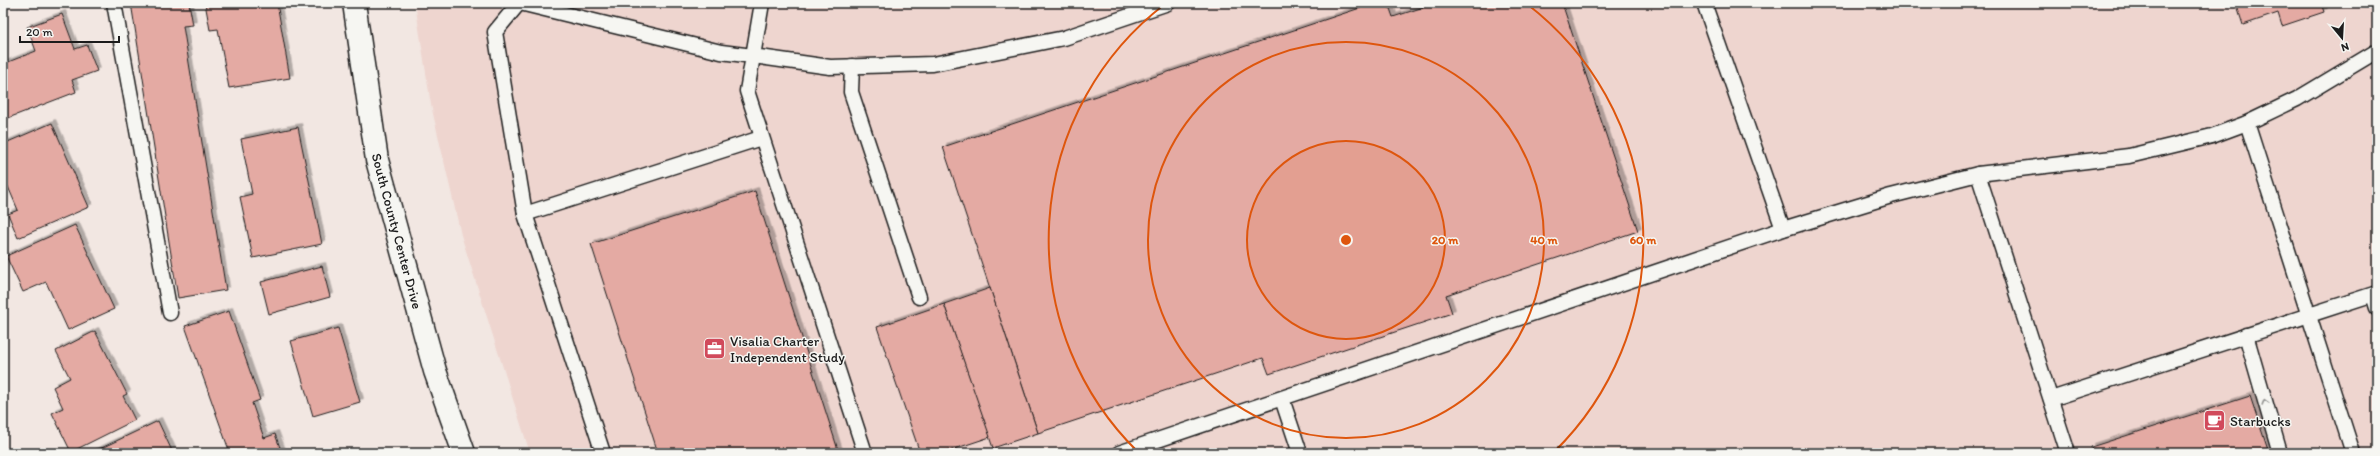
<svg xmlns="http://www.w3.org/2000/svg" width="2380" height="456" font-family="Itim,sans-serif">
	<defs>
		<filter id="shadow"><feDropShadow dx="3.5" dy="-3.5" stdDeviation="0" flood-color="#0004"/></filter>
	</defs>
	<rect width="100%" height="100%" fill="#f2e7e2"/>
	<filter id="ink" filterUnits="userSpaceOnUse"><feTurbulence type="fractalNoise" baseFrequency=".025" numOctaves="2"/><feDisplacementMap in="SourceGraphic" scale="8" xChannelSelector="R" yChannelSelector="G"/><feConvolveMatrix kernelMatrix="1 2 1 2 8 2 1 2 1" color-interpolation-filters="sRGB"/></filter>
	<g filter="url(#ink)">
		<path fill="#eed5cf" d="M415 3H2377V453H530L461 235 431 105Z"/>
		<g fill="#e4aaa3" stroke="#1c1c1c" filter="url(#shadow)">
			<path d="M131 3H189L193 25 183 26 226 290 178 298Z"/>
			<path d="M205 3H277L290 78 229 88 218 29 210 30Z"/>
			<path d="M1375 3H1388L1393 17 1436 3H1562L1638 231 1446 295 1452 313 1269 374 1263 358 1038 433 943 147Z"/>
			<path d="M2236 3H2321L2324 12 2282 26 2278 13 2243 25Z"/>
			<path d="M62 14 75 49 87 45 97 71 72 80 76 92 3 120V64L36 51 27 27Z"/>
			<path d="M52 123 89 207 18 238 8 214 18 210 3 175V144Z"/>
			<path d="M298 127 322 244 253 258 240 197 252 194 241 139Z"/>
			<path d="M755 191 839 453H658L591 244Z"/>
			<path d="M75 225 114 309 68 330 46 282 23 292 6 256Z"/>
			<path d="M322 266 330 297 269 314 261 282Z"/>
			<path d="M990 288 1038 433 993 448 944 304Z"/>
			<path d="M944 304 990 437 942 453H920L877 327Z"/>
			<path d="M229 311 260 400 252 403 264 438 275 434 282 453H230L185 326Z"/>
			<path d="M338 328 360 402 313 416 291 341Z"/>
			<path d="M95 331 127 394 123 396 135 420 71 452 52 413 63 408 53 387 70 378 56 351Z"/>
			<path d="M2250 396 2269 453H2092L2091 447Z"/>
			<path d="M158 421 173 453H91Z"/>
		</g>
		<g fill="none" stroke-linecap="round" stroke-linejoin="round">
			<defs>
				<g id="lane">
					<path d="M114 3 170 313"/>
					<path d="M519 3 495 32 525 214 603 453"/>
					<path d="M520 3 721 52 753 56 747 91 865 453"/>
					<path d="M762 3 753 56 830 67 933 64 1064 38 1168 3"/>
					<path d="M1704 3 1783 229"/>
					<path d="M852 66 851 92 919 297"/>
					<path d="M2247 123 2353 453"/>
					<path d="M1978 174 2068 453"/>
					<path d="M525 214 761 138"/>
					<path d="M2373 295 2377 308"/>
					<path d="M2246 335 2280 453"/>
					<path d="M1282 399 1300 453"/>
					<path d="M2051 399 2377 293"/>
					<path d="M1119 453 1783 229 1891 196 1978 174 2129 156 2212 136 2247 123 2297 99 2377 51"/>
				</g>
				<path id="secondary" d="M354 3 377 160 435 371 464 453"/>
			</defs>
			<use href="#lane" stroke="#1c1c1c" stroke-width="17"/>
			<use href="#secondary" stroke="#1c1c1c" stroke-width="25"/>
			<use href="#lane" stroke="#f6f6f2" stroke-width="14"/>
			<use href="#secondary" stroke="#f6f6f2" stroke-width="22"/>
		</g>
		<defs><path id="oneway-chevron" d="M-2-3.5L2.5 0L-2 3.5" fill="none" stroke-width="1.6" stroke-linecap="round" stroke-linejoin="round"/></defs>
		<use stroke="#949492" href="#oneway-chevron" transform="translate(2265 402) rotate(-106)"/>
	</g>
	<circle cx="1346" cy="240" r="99" fill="#de560d" fill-opacity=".12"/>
	<g fill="none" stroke="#de560d" stroke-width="2">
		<circle cx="1346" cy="240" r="99"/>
		<circle cx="1346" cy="240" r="198"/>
		<path d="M1138 452A297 297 0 0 1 1165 4M1527 4A297 297 0 0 1 1554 452"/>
	</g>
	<defs>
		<symbol id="office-square" viewBox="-11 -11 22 22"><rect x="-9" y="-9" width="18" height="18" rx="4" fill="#d1495b" stroke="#f6f6f2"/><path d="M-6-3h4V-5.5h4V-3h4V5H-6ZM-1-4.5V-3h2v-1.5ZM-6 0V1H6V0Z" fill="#fff"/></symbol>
		<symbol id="cafe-square" viewBox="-11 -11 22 22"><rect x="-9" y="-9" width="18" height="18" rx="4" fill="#d1495b" stroke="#f6f6f2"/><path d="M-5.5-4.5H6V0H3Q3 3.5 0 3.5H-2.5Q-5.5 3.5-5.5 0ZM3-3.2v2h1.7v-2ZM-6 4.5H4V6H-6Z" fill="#fff"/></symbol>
	</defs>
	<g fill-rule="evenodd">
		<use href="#office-square" x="702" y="336" width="25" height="25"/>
		<use href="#cafe-square" x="2202" y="408" width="25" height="25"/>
	</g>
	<g text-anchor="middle" stroke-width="3" stroke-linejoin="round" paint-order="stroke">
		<g font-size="14" fill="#1c1c1c" stroke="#f6f6f2">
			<text transform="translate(397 231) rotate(75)" y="5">South County Center Drive</text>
		</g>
		<g font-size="14" fill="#1c1c1c" stroke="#f6f6f2" text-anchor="start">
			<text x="730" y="346">Visalia Charter<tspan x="730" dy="16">Independent Study</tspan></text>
			<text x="2230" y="426">Starbucks</text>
		</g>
	</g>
	<circle cx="1346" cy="240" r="6" fill="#de560d" stroke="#f6f6f2" stroke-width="2"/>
	<g font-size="12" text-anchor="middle" font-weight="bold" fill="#de560d" stroke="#f6f6f2" stroke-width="3" stroke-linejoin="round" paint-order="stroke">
		<text x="1445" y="244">20 m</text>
		<text x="1544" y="244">40 m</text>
		<text x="1643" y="244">60 m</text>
	</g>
	<rect width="2380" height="456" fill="none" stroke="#f6f6f2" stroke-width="16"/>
	<rect x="8" y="8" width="2364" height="440" fill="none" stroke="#1c1c1c" stroke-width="1.5" filter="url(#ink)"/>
	<g transform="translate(2342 38) rotate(162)" stroke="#f6f6f2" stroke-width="3" paint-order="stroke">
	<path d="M0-3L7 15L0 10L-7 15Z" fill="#1c1c1c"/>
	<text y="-6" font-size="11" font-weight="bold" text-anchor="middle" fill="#1c1c1c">N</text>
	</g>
	<path d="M20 36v6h99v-6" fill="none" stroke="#1c1c1c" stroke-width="2"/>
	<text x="26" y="36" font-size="12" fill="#1c1c1c" stroke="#f6f6f2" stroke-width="3" paint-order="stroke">20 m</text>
</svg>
